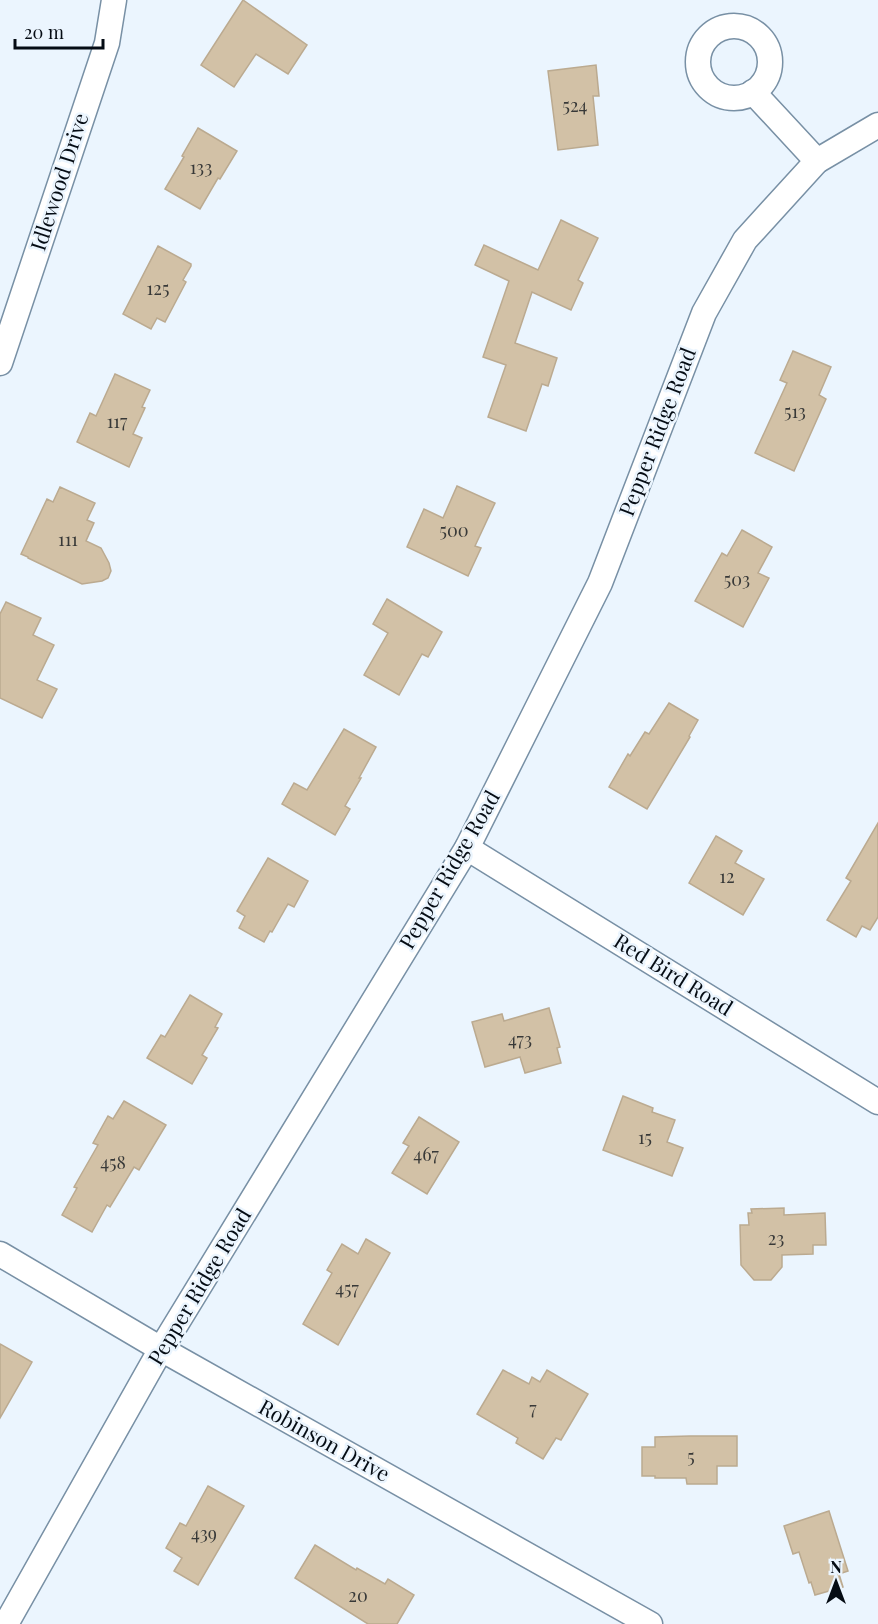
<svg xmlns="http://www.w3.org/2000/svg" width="878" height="1624" font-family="'Playfair Display',serif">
	<rect width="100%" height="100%" fill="#ebf5fe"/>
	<g fill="#d2c1a6" stroke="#bbaa90" stroke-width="1.5">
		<path d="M243 0 307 45 288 74 256 54 234 87 201 65Z"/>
		<path d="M596 65 599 96H593L598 145 558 150 548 71Z"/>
		<path d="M198 128 237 151 220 179 218 178 200 209 165 189 184 157 182 156Z"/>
		<path d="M561 220 598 238 578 280 583 283 571 310 532 292 515 343 557 358 548 386 542 384 526 431 488 417 506 365 483 357 509 281 475 265 484 245 538 270Z"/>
		<path d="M158 246 191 264V266L183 280 186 282 165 322 157 318 151 329 123 314Z"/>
		<path d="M793 351 831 367 819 395 826 399 794 471 755 453 787 383 780 380Z"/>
		<path d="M115 374 150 390 142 407 145 408 133 434 142 438 129 467 77 442 90 413 96 416Z"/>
		<path d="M457 486 495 503 475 546 481 548 468 576 407 547 424 509 443 518Z"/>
		<path d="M60 487 95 503 87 520 94 523 86 541 101 548 109 563 111 571 108 578 102 581 82 584 28 558V557L21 554 47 499 53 502Z"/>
		<path d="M742 530 772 547 758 573 769 578 743 627 695 601 722 553 727 556Z"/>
		<path d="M387 599 442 632 428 657 422 654 399 695 364 675 388 633 373 624Z"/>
		<path d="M6 602 41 618 33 635 54 645 37 680 57 689 42 718 0 698V614Z"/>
		<path d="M669 703 698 720 689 736 690 737 647 809 609 787 628 754 630 756 645 732 649 734Z"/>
		<path d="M344 729 376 747 359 778H361L345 806 350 809 335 835 282 804 294 783 307 790Z"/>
		<path d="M878 823V917L870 930 862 926 856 937 827 920 851 881 846 878Z"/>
		<path d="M716 836 742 851 735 863 764 879 743 915 689 883Z"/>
		<path d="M268 858 308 881 294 907 288 904 272 932 270 931 264 942 239 928 245 916 237 911Z"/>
		<path d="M190 995 222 1014 215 1027 218 1028 202 1055 207 1058 192 1084 147 1058 161 1035 165 1037Z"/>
		<path d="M549 1008 560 1047 557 1048 561 1063 525 1073 520 1057 485 1067 472 1022 502 1014 504 1021Z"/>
		<path d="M623 1096 653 1108 652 1112 675 1120 667 1142 683 1148 672 1176 603 1150Z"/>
		<path d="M124 1101 166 1125 139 1170 134 1167 110 1207 107 1205 92 1232 62 1215 77 1188 74 1187 98 1145 93 1143 108 1116 113 1119Z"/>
		<path d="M419 1117 459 1142 427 1194 392 1173 409 1146 403 1143Z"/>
		<path d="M784 1208V1215L825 1213 826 1245H813V1254L782 1255V1267L771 1280H754L741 1265 740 1225H749L748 1213H752L751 1209Z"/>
		<path d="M366 1239 390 1253 338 1345 303 1324 332 1273 327 1270 342 1244 358 1254Z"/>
		<path d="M0 1344 32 1362 0 1418Z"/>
		<path d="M503 1370 529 1384 532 1377 540 1382 547 1370 588 1394 561 1440 556 1438 543 1459 516 1443 518 1438 477 1414Z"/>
		<path d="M690 1436H737V1466H717V1484H687L686 1478H655V1476H642V1447H655V1437Z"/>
		<path d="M208 1486 244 1506 198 1585 174 1571 182 1558 166 1548 180 1523 186 1526Z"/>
		<path d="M829 1511 848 1571 839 1574 843 1587 815 1595 811 1582 809 1583 799 1552 793 1554 784 1526Z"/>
		<path d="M315 1545 356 1570 357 1568 385 1584 388 1579 414 1595 397 1624H368L295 1578Z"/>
	</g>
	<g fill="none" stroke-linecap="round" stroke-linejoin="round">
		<defs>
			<g id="minor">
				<circle cx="734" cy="62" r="36"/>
				<path d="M753 92 817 161"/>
				<path d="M0 363 107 43 114 0"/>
				<path d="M467 848 878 1102"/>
				<path d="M0 1254 161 1349 650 1624"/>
				<path d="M6 1624 161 1349 467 848 600 583 704 313 745 240 817 161 878 125"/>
			</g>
		</defs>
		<use href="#minor" stroke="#7890a5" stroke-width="27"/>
		<use href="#minor" stroke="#fff" stroke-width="24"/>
	</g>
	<g text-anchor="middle" stroke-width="5" stroke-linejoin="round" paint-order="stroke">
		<g font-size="18" fill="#383938">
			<text x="575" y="112">524</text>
			<text x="201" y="174">133</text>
			<text x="158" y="295">125</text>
			<text x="795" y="418">513</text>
			<text x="117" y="428">117</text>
			<text x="454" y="537">500</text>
			<text x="68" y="546">111</text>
			<text x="737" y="586">503</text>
			<text x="727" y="883">12</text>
			<text x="520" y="1046">473</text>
			<text x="645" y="1144">15</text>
			<text x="426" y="1161">467</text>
			<text x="113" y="1169">458</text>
			<text x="776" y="1245">23</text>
			<text x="347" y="1295">457</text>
			<text x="533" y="1415">7</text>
			<text x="691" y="1463">5</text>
			<text x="204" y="1540">439</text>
			<text x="358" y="1602">20</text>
		</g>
		<g font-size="21" fill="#050c14" stroke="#ebf5fe">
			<text transform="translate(60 182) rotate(-72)" y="7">Idlewood Drive</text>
			<text transform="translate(658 432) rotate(-69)" y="7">Pepper Ridge Road</text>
			<text transform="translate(450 870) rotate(-60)" y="7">Pepper Ridge Road</text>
			<text transform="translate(673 975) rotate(32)" y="7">Red Bird Road</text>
			<text transform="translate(200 1287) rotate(-59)" y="7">Pepper Ridge Road</text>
			<text transform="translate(324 1441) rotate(29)" y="7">Robinson Drive</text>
		</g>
	</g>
	<g transform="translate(836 1582)" stroke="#ebf5fe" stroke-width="4.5" paint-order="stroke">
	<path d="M0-4.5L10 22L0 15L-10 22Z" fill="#050c14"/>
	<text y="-9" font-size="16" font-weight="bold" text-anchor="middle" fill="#050c14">N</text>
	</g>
	<path d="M15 39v9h88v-9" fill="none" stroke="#050c14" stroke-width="3"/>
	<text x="24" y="39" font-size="18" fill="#050c14" stroke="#ebf5fe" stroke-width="4.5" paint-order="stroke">20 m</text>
</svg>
